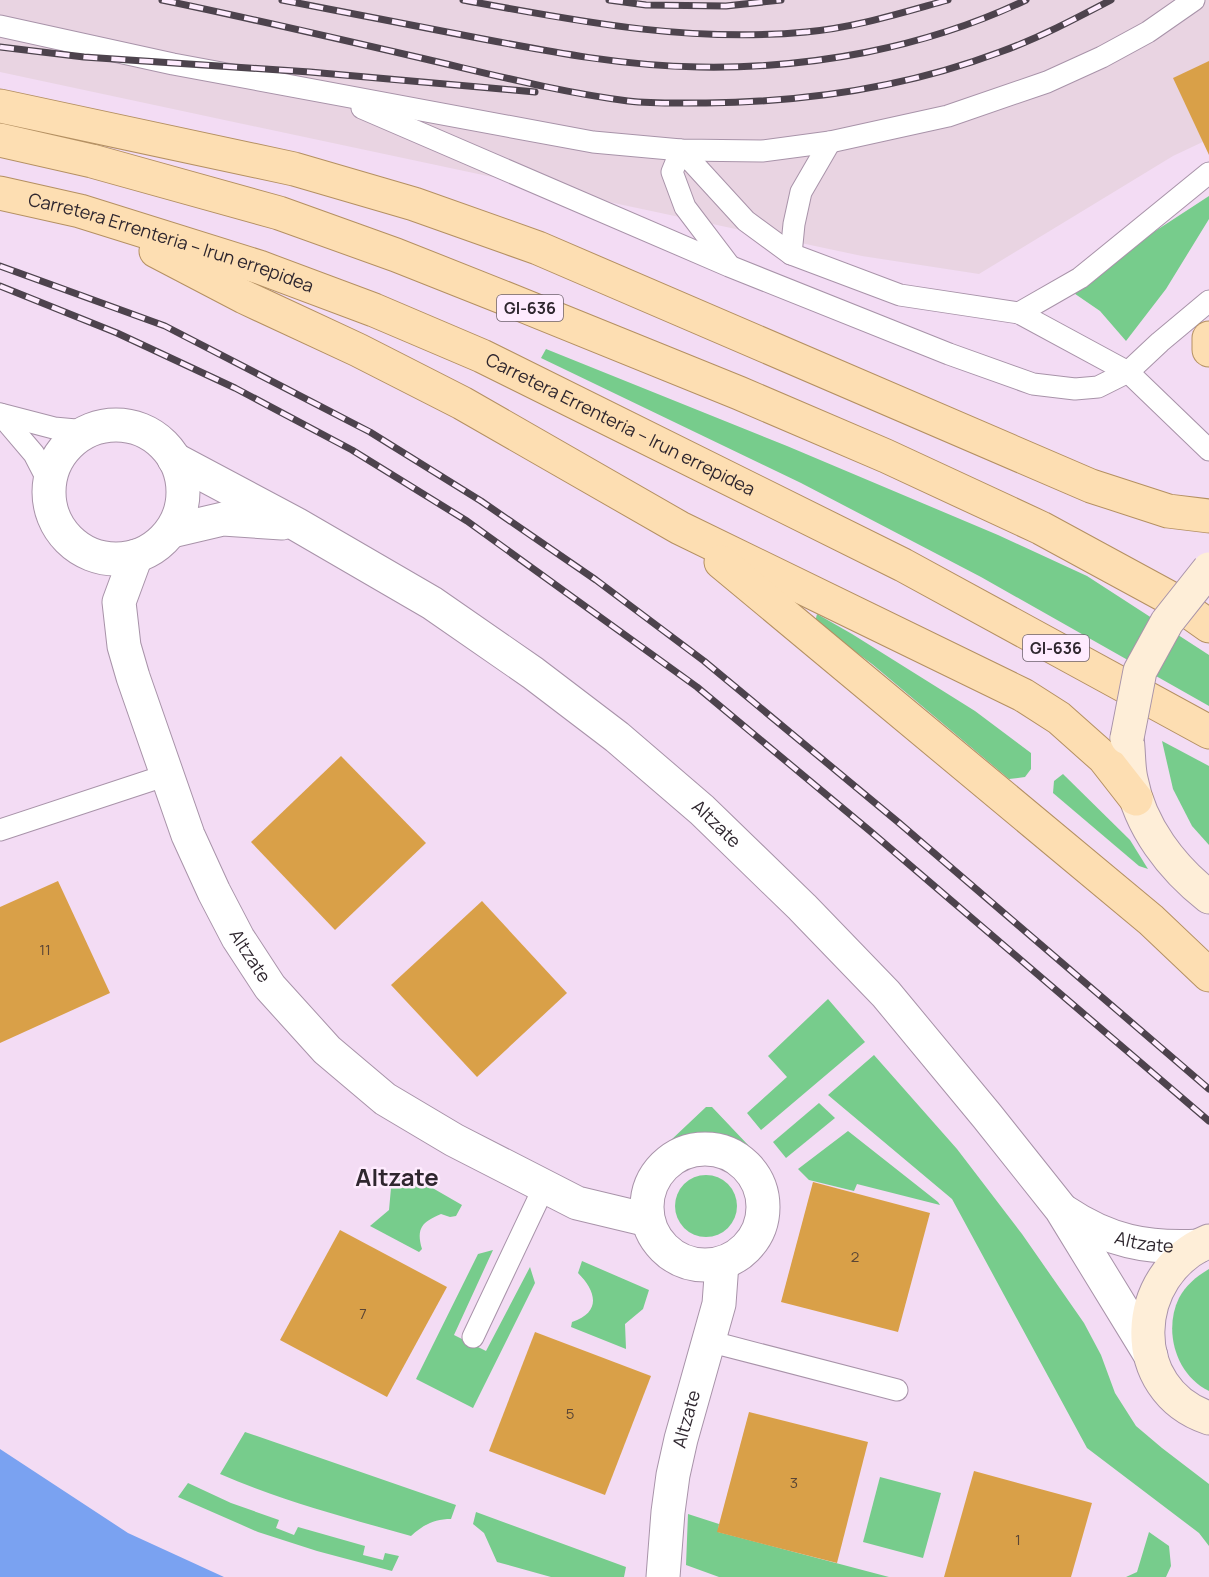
<svg xmlns="http://www.w3.org/2000/svg" width="1209" height="1577" font-family="Manrope,sans-serif">
	<rect width="100%" height="100%" fill="#f3dcf4"/>
	<path fill="#e9d4e2" d="M0 0H1209V139L1173 156 979 274 862 256 0 72Z"/>
	<g fill="#77cc8c">
		<path d="M1209 196V219L1166 289 1126 341 1100 311 1065 287 1117 256Z"/>
		<path d="M546 349 787 446 998 535 1087 576 1209 655V706L981 577 801 483 541 358Z"/>
		<path d="M817 614 852 634 975 711 1031 753V769L1025 777 1009 779 872 664 815 622Z"/>
		<path d="M1162 741 1209 766V845L1192 826 1173 789Z"/>
		<path d="M1063 774 1130 840 1148 869 1139 866 1053 793 1054 781Z"/>
		<path d="M828 999 865 1042 761 1130 747 1113 787 1077 768 1056Z"/>
		<path d="M874 1055 957 1149 1022 1234 1084 1323 1101 1355 1115 1393 1136 1426 1162 1448 1209 1484V1546L1199 1533 1087 1448 952 1199 828 1095Z"/>
		<path d="M819 1103 835 1118 786 1158 773 1142Z"/>
		<path d="M706 1107H712L749 1146C719 1129 702 1129 670 1141Z"/>
		<path d="M848 1131 938 1202 940 1205 857 1184 854 1191 809 1180 798 1169Z"/>
		<path d="M403 1171 462 1205 456 1216 450 1217 441 1214C422 1222 416 1228 422 1249L419 1252 370 1226 389 1210 391 1188Z"/>
		<circle cx="706" cy="1206" r="31"/>
		<path d="M493 1250 454 1335 486 1351 530 1267 535 1283 473 1408 416 1379 478 1254Z"/>
		<path d="M582 1261 649 1290 643 1309 625 1324 626 1349 571 1327 572 1322C602 1312 596 1291 578 1273Z"/>
		<path d="M1209 1269V1391C1176 1375 1163 1331 1179 1298 1186 1285 1197 1276 1209 1269Z"/>
		<path d="M245 1432 456 1505 451 1519C434 1519 423 1525 411 1536 347 1518 282 1501 220 1474Z"/>
		<path d="M880 1477 941 1493 923 1558 863 1542Z"/>
		<path d="M188 1483 231 1503 279 1520 276 1528 294 1535 298 1527 365 1546 363 1555 383 1560 385 1553 399 1556 392 1571 317 1551 258 1532 178 1497Z"/>
		<path d="M476 1512 626 1567 624 1577H551L497 1562 484 1533 473 1524Z"/>
		<path d="M688 1514 719 1524 718 1532 889 1577H719L686 1565Z"/>
		<path d="M1149 1532 1169 1546 1171 1566 1166 1577H1126L1137 1572Z"/>
	</g>
	<path fill="#7aa2f1" d="M0 1449 128 1533 224 1577H0Z"/>
	<g fill="#d9a048">
		<path d="M1209 61V155L1173 78Z"/>
		<path d="M341 756 426 843 335 930 251 842Z"/>
		<path d="M58 881 110 993 0 1043V907Z"/>
		<path d="M482 901 567 993 477 1077 391 985Z"/>
		<path d="M813 1182 930 1213 898 1332 781 1302Z"/>
		<path d="M340 1230 447 1287 387 1397 280 1340Z"/>
		<path d="M535 1332 651 1376 605 1495 489 1451Z"/>
		<path d="M749 1412 868 1442 837 1563 717 1532Z"/>
		<path d="M974 1471 1092 1503 1071 1577H944Z"/>
	</g>
	<g fill="none" stroke-linecap="round" stroke-linejoin="round">
		<defs>
			<g id="lane">
				<path d="M0 26 173 64 593 142 681 150 762 151 830 142 948 116 1047 82 1102 57 1148 32 1194 0"/>
				<path d="M362 108 729 266 949 354 1033 384 1075 389 1098 387 1128 372 1160 342 1209 301"/>
				<path d="M791 254 794 224 801 192 830 142"/>
				<path d="M729 265 685 207 672 172 681 150 746 221 791 254 900 295 1019 313 1080 278 1209 173"/>
				<path d="M1019 313 1128 372 1209 450"/>
				<path d="M0 414 54 428 87 431"/>
				<path d="M0 414 34 454 49 483"/>
				<path d="M0 830 167 775"/>
				<path d="M473 1337 544 1187"/>
				<path d="M708 1341 897 1390"/>
			</g>
			<g id="street">
				<circle cx="116" cy="492" r="67"/>
				<path id="s1" d="M174 459 296 524 432 603 533 673 617 737 702 810 802 907 886 994 987 1116 1061 1209 1151 1356"/>
				<path d="M172 531 223 519 282 523"/>
				<path id="s2" d="M136 556 119 602 124 646 133 677 188 835 214 892 238 938 270 987 327 1050 385 1099 454 1140 577 1203 648 1220"/>
				<circle cx="705" cy="1207" r="58"/>
				<path id="s3" d="M1065 1212C1108 1241 1147 1249 1199 1246"/>
				<path id="s4" d="M663 1577 668 1512 673 1475 681 1439 719 1304 722 1263"/>
			</g>
			<g id="secondary">
				<path d="M1127 738C1129 751 1128 766 1131 779 1140 827 1172 868 1209 897"/>
				<path d="M1209 1241C1130 1274 1125 1390 1209 1418"/>
			</g>
			<g id="primary">
				<path d="M0 106 294 169 414 204 538 248 1091 486 1168 511 1209 516"/>
				<path d="M0 140 92 161 279 213 396 255 512 301 739 393 886 456 1041 528 1168 597 1209 626"/>
				<path id="s5" d="M0 193 80 211 259 267 374 310 482 356 903 565 1209 732"/>
				<path d="M156 251 244 297 358 350 462 403 680 528 1023 695 1059 718 1104 758 1136 799"/>
				<path d="M1209 338V350"/>
				<path d="M721 562 1151 920 1209 975"/>
			</g>
		</defs>
		<use href="#lane" stroke="#a893a9" stroke-width="23"/>
		<use href="#street" stroke="#a893a9" stroke-width="35"/>
		<use href="#secondary" stroke="#a893a9" stroke-width="35"/>
		<use href="#primary" stroke="#b49062" stroke-width="35"/>
		<use href="#lane" stroke="#fff" stroke-width="21"/>
		<use href="#street" stroke="#fff" stroke-width="33"/>
		<use href="#secondary" stroke="#feeed8" stroke-width="33"/>
		<use href="#primary" stroke="#fddeb2" stroke-width="33"/>
		<defs>
			<g id="rail">
				<path d="M162 0C249 18 335 38 421 58 490 74 558 92 628 101 654 104 681 103 706 103 806 102 907 87 1000 52 1039 38 1075 19 1111 0"/>
				<path d="M282 0C347 13 413 25 478 38 551 52 624 66 699 67 809 69 926 48 1026 0"/>
				<path d="M463 0C577 21 688 43 806 32 854 28 901 13 948 0"/>
				<path d="M609 0 646 5 726 6 781 0"/>
				<path d="M0 47 84 57 310 72 535 92"/>
				<path d="M0 266 165 326 370 432 481 501 596 580 704 661 898 822 1209 1089"/>
				<path d="M0 286 117 333 235 388 352 450 467 521 697 687 870 831 1209 1121"/>
			</g>
		</defs>
		<use href="#rail" stroke="#4d434d" stroke-width="7"/>
		<use href="#rail" stroke="#feebfe" stroke-width="4.5" stroke-dasharray="14" stroke-linecap="butt"/>
		<defs>
			<path id="secondary-bridge" d="M1127 738 1140 671 1167 622 1209 569"/>
		</defs>
		<use href="#secondary-bridge" stroke="#a893a9" stroke-width="35" stroke-linecap="butt"/>
		<use href="#secondary-bridge" stroke="#feeed8" stroke-width="33"/>
	</g>
	<g text-anchor="middle" stroke-width="5" stroke-linejoin="round" paint-order="stroke">
		<g font-size="15" fill="#5a4535">
			<text x="45" y="955">11</text>
			<text x="855" y="1262">2</text>
			<text x="363" y="1319">7</text>
			<text x="570" y="1419">5</text>
			<text x="794" y="1488">3</text>
			<text x="1018" y="1545">1</text>
		</g>
		<g fill="#feebfe" stroke="#6d626d" stroke-width="1.5">
			<rect x="497" y="295" width="66" height="26" rx="4.5"/>
			<rect x="1023" y="635" width="66" height="26" rx="4.5"/>
		</g>
		<g font-size="16" font-weight="bold" fill="#2f272f">
			<text x="530" y="314">GI-636</text>
			<text x="1056" y="654">GI-636</text>
		</g>
		<g font-size="18" fill="#2f272f" stroke="#feebfe">
			<text dy="6" stroke="none"><textPath href="#s5" startOffset="178">Carretera Errenteria – Irun errepidea</textPath></text>
			<text dy="6" stroke="none"><textPath href="#s5" startOffset="664">Carretera Errenteria – Irun errepidea</textPath></text>
			<text dy="6" stroke="none"><textPath href="#s1" startOffset="656">Altzate</textPath></text>
			<text dy="6" stroke="none"><textPath href="#s2" startOffset="429">Altzate</textPath></text>
			<text dy="6" stroke="none"><textPath href="#s3" startOffset="86">Altzate</textPath></text>
			<text dy="6" stroke="none"><textPath href="#s4" startOffset="160">Altzate</textPath></text>
		</g>
		<g font-size="24" font-weight="bold" fill="#2f272f" stroke="#feebfe">
			<text x="397" y="1186">Altzate</text>
		</g>
	</g>
</svg>
